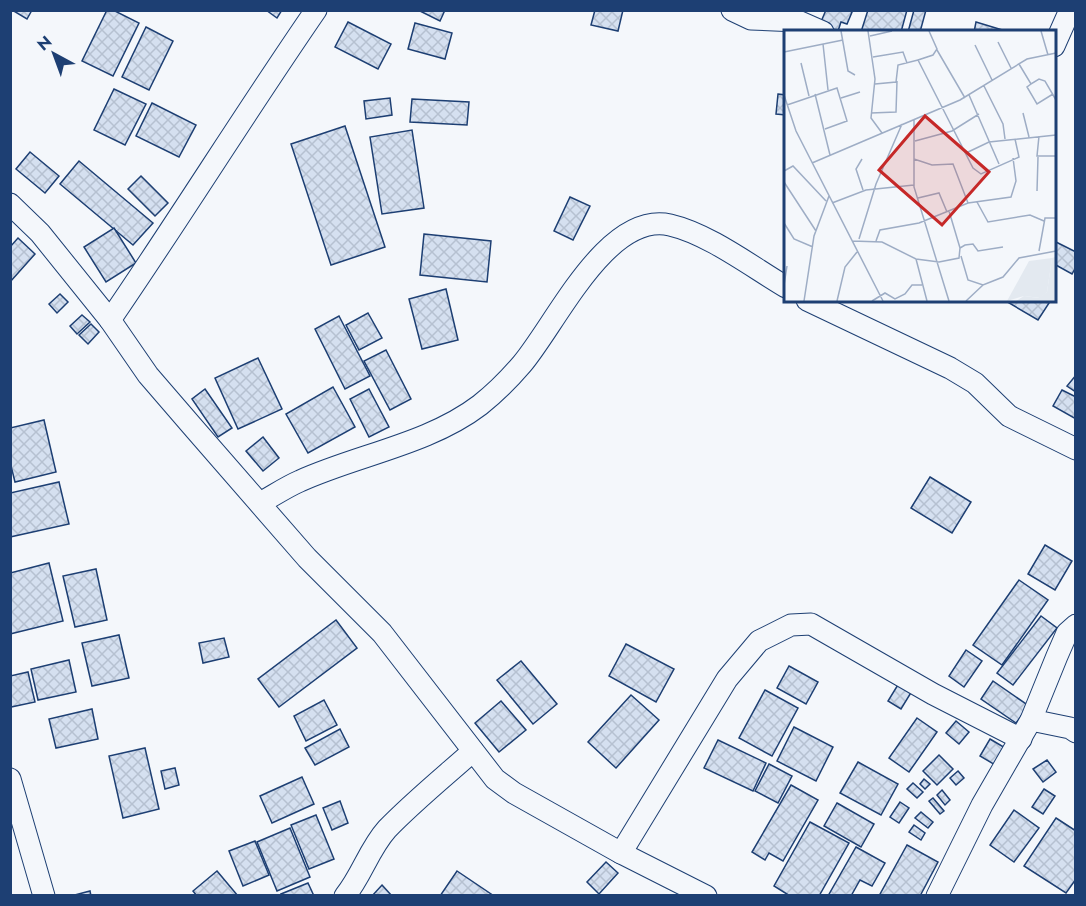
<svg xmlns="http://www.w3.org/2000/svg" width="1086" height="906" font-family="Jost,sans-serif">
	<defs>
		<pattern id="building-cross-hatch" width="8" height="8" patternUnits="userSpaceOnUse" patternTransform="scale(1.5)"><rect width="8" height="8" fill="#d5e0f0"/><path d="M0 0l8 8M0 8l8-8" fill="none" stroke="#b6c1d1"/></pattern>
	</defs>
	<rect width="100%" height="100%" fill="#f4f7fb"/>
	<g fill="url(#building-cross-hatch)" stroke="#1d3f73" stroke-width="1.5">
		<path d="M12 10H32L27 19Z"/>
		<path d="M107 10H113L139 23 113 76 82 61Z"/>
		<path d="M266 10H282L277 18Z"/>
		<path d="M418 10H445L440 21Z"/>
		<path d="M595 10H623L618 31 591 25Z"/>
		<path d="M826 10H848L852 12 847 24 841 22 838 31 820 24Z"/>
		<path d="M868 10H907L901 32H861Z"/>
		<path d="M914 10H926L920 32H908Z"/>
		<path d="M348 22 391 44 378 69 335 47Z"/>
		<path d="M976 22 1009 32H974Z"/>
		<path d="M415 23 452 33 445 59 408 49Z"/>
		<path d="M146 27 173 41 149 90 122 77Z"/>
		<path d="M114 89 146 104 125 145 94 130Z"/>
		<path d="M778 94 786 95V115L776 114Z"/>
		<path d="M390 98 392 115 366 119 364 101Z"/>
		<path d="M412 99 469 102 467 125 410 122Z"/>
		<path d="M152 103 196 125 179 157 136 136Z"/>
		<path d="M345 126 385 247 331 265 291 144Z"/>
		<path d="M412 130 424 208 382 214 370 137Z"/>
		<path d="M30 152 59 176 45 193 16 169Z"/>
		<path d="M79 161 153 223 133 245 60 184Z"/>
		<path d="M141 176 168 203 155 216 128 189Z"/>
		<path d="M570 197 590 206 573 240 554 231Z"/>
		<path d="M114 228 136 263 106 282 84 247Z"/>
		<path d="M424 234 491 241 487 282 420 275Z"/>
		<path d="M18 238 35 254 10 282V247Z"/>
		<path d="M1054 241 1076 252V267L1072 274 1054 264Z"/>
		<path d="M446 289 458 340 422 349 409 299Z"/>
		<path d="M60 294 68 302 57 313 49 304Z"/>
		<path d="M1004 300H1051L1038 320Z"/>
		<path d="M368 313 382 338 359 350 346 325Z"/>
		<path d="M82 315 90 322 77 334 70 326Z"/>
		<path d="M339 316 370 376 345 389 315 329Z"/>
		<path d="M91 324 99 332 88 344 79 335Z"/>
		<path d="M386 350 411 399 390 410 364 361Z"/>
		<path d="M258 358 282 409 238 429 215 378Z"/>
		<path d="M1076 375V392L1067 386Z"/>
		<path d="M333 387 355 427 308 453 286 414Z"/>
		<path d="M205 389 232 428 218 437 192 399Z"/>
		<path d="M369 389 389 427 369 437 350 399Z"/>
		<path d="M1062 390 1076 397V419L1053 406Z"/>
		<path d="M44 420 56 472 15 482 10 462V428Z"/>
		<path d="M263 437 279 458 263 471 246 451Z"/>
		<path d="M930 477 971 502 952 533 911 508Z"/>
		<path d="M59 482 69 524 10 537V493Z"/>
		<path d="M1045 545 1072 561 1055 590 1028 574Z"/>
		<path d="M49 563 63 621 10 634V573Z"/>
		<path d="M96 569 107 620 75 627 63 576Z"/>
		<path d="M1019 580 1048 600 1002 665 973 645Z"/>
		<path d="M1041 616 1057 628 1013 685 997 673Z"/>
		<path d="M336 620 357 648 279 707 258 679Z"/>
		<path d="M119 635 129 678 92 686 82 643Z"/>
		<path d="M224 638 229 657 203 663 199 643Z"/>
		<path d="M626 644 674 669 656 702 609 676Z"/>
		<path d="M966 650 982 661 964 687 949 676Z"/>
		<path d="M69 660 76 692 38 700 31 669Z"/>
		<path d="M521 661 557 704 533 724 497 680Z"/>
		<path d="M789 666 818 682 806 704 777 688Z"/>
		<path d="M28 672 35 702 11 707 10 676Z"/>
		<path d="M993 681 1029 706 1016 723 981 699Z"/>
		<path d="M899 683 912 691 901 709 888 701Z"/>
		<path d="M765 690 798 708 772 756 739 738Z"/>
		<path d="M631 695 659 720 616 768 588 742Z"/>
		<path d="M324 700 337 725 306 741 294 716Z"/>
		<path d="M501 701 526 730 499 752 475 723Z"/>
		<path d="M92 709 98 739 56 748 49 719Z"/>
		<path d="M917 718 937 732 909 772 889 758Z"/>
		<path d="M956 721 969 732 959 744 946 733Z"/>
		<path d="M794 727 833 747 816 781 777 761Z"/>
		<path d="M340 729 349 747 315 765 305 748Z"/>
		<path d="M990 739 1007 749 997 766 980 756Z"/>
		<path d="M718 740 766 763 753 791 704 768Z"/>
		<path d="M145 748 159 809 123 818 109 756Z"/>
		<path d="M939 755 953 769 937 785 923 771Z"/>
		<path d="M1047 760 1056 772 1043 782 1033 769Z"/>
		<path d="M858 762 898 784 881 815 840 793Z"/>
		<path d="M769 764 792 776 778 803 755 791Z"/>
		<path d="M175 768 179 785 165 789 161 771Z"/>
		<path d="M958 771 964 778 956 785 950 778Z"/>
		<path d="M302 777 314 804 272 823 260 796Z"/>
		<path d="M924 779 930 784 925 789 920 784Z"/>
		<path d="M913 783 923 792 917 798 907 789Z"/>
		<path d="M791 785 818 800 783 861 769 853 765 860 752 852Z"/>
		<path d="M1044 789 1055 796 1043 814 1032 807Z"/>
		<path d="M942 790 950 800 945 805 937 795Z"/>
		<path d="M933 798 944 811 940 814 929 801Z"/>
		<path d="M340 801 348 823 332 830 323 808Z"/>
		<path d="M900 802 909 808 899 823 890 817Z"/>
		<path d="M837 803 874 824 861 847 824 826Z"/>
		<path d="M1014 810 1039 828 1014 862 990 845Z"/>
		<path d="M921 812 933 822 928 828 915 818Z"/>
		<path d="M316 815 334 859 309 869 291 825Z"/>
		<path d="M1056 818 1076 831V879L1066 893 1024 866Z"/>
		<path d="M810 822 849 843 819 896H790L774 886Z"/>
		<path d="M914 825 925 833 921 840 909 832Z"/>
		<path d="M290 828 310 877 277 891 257 842Z"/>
		<path d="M255 841 269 875 243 886 229 851Z"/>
		<path d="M907 845 938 862 920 896H879Z"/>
		<path d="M856 847 885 863 872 886 860 880 851 896H828Z"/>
		<path d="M606 862 618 873 599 894 587 882Z"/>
		<path d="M217 871 238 896H197L193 891Z"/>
		<path d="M457 871 494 896H440Z"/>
		<path d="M308 883 314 896H282L281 894Z"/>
		<path d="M382 885 392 896H372Z"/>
		<path d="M90 891 91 896H71Z"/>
	</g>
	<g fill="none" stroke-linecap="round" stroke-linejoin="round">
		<defs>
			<g id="street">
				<path d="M732 10 751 19 798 21 823 32"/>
				<path d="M1054 46 1070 10"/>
				<path d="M10 204 40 233 110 320 148 375 192 426 307 558 382 633 495 779 514 793 621 853 706 896"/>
				<path d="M807 300 950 368 975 383 1009 416 1076 449"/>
				<path d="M110 320C180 218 245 113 316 10"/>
				<path d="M260 503C273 496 286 487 300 481 357 455 429 444 480 405 494 394 510 378 522 364 556 324 607 211 670 225 709 234 752 267 786 287"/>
				<path d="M1031 720 1070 728 1076 732"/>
				<path d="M10 779 44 896"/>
				<path d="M621 853 727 679 759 641 791 625 811 624 933 694 1021 739"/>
				<path d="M345 896C362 875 369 849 387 829 413 802 445 776 473 751"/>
				<path d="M937 896 982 805 1031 720 1057 656 1067 633 1076 625"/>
			</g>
		</defs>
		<use href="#street" stroke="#1d3f73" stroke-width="23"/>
		<use href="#street" stroke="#f4f7fb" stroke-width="21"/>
	</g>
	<g transform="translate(784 30)">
		<rect width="272" height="272" fill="#f4f7fb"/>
		<path d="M268 228 263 262 256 268 240 266 223 271 245 231Z" fill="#e3e9f0"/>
		<path d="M271 227V271H232L240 266 255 268 263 262 268 228Z" fill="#e3e9f0"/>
		<path fill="none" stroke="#9eadc5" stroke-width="1.5" d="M57 1 64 41 71 45M84 1 91 49 87 88 98 103M145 1 153 19 149 25 134 30 189 138 197 144 235 127 231 109M257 1 264 25M86 6 108 1M214 12 227 38M39 14 44 60M191 15 208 50M153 20 181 68M0 22 59 10M89 27 119 22 123 33M17 33 25 66M235 34 247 54 255 49 261 51 272 70M91 54 112 52 114 35 134 30M247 54 243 57 253 74 269 64M200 56 219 94 221 109M31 64 46 125M0 65 12 101 99 271M185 65 215 134M57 68 76 62M3 75 53 58 63 91 41 99M87 83 112 82 113 51M239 83 245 107M130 89V157L165 271M255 106 253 126H272M131 111 168 101 195 84M182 123 205 112 272 105M78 129 72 139 79 160M130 129 148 135 169 134 184 173M28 133 176 70 243 29 272 23M0 141 9 136 42 171M0 152 32 201M253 161 254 127M134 168 155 163 163 182M193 172 204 192 246 185 260 191M48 173 82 160 130 155M165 181 176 218M0 193 10 209 29 217M75 209 92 154 118 94M68 211 98 212 132 229 155 232 175 228 176 218 181 215 189 214 194 221 219 217M92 211 96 200 135 193 184 173 227 167 232 151 229 128M255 221 261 188H272M177 226 184 250 199 255 219 247 235 228 272 221M132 229 143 271M0 255 3 236M20 271 30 206 45 166M53 271 61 237 73 222M88 271 101 263 111 269 121 264 128 255H138M182 271 199 255"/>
		<path fill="#c62828" fill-opacity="0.15" stroke="#c62828" stroke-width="3" d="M141 86 205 142 158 195 95 140Z"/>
		<rect width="272" height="272" fill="none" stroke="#1d3f73" stroke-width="3"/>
	</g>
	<rect width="1086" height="906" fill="none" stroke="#1d3f73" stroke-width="24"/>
	<g transform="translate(54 54) rotate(319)" stroke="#f4f7fb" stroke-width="4.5" paint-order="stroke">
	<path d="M0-4.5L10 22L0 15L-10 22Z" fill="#1d3f73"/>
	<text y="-9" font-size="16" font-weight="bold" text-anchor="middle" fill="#1d3f73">N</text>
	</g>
</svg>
